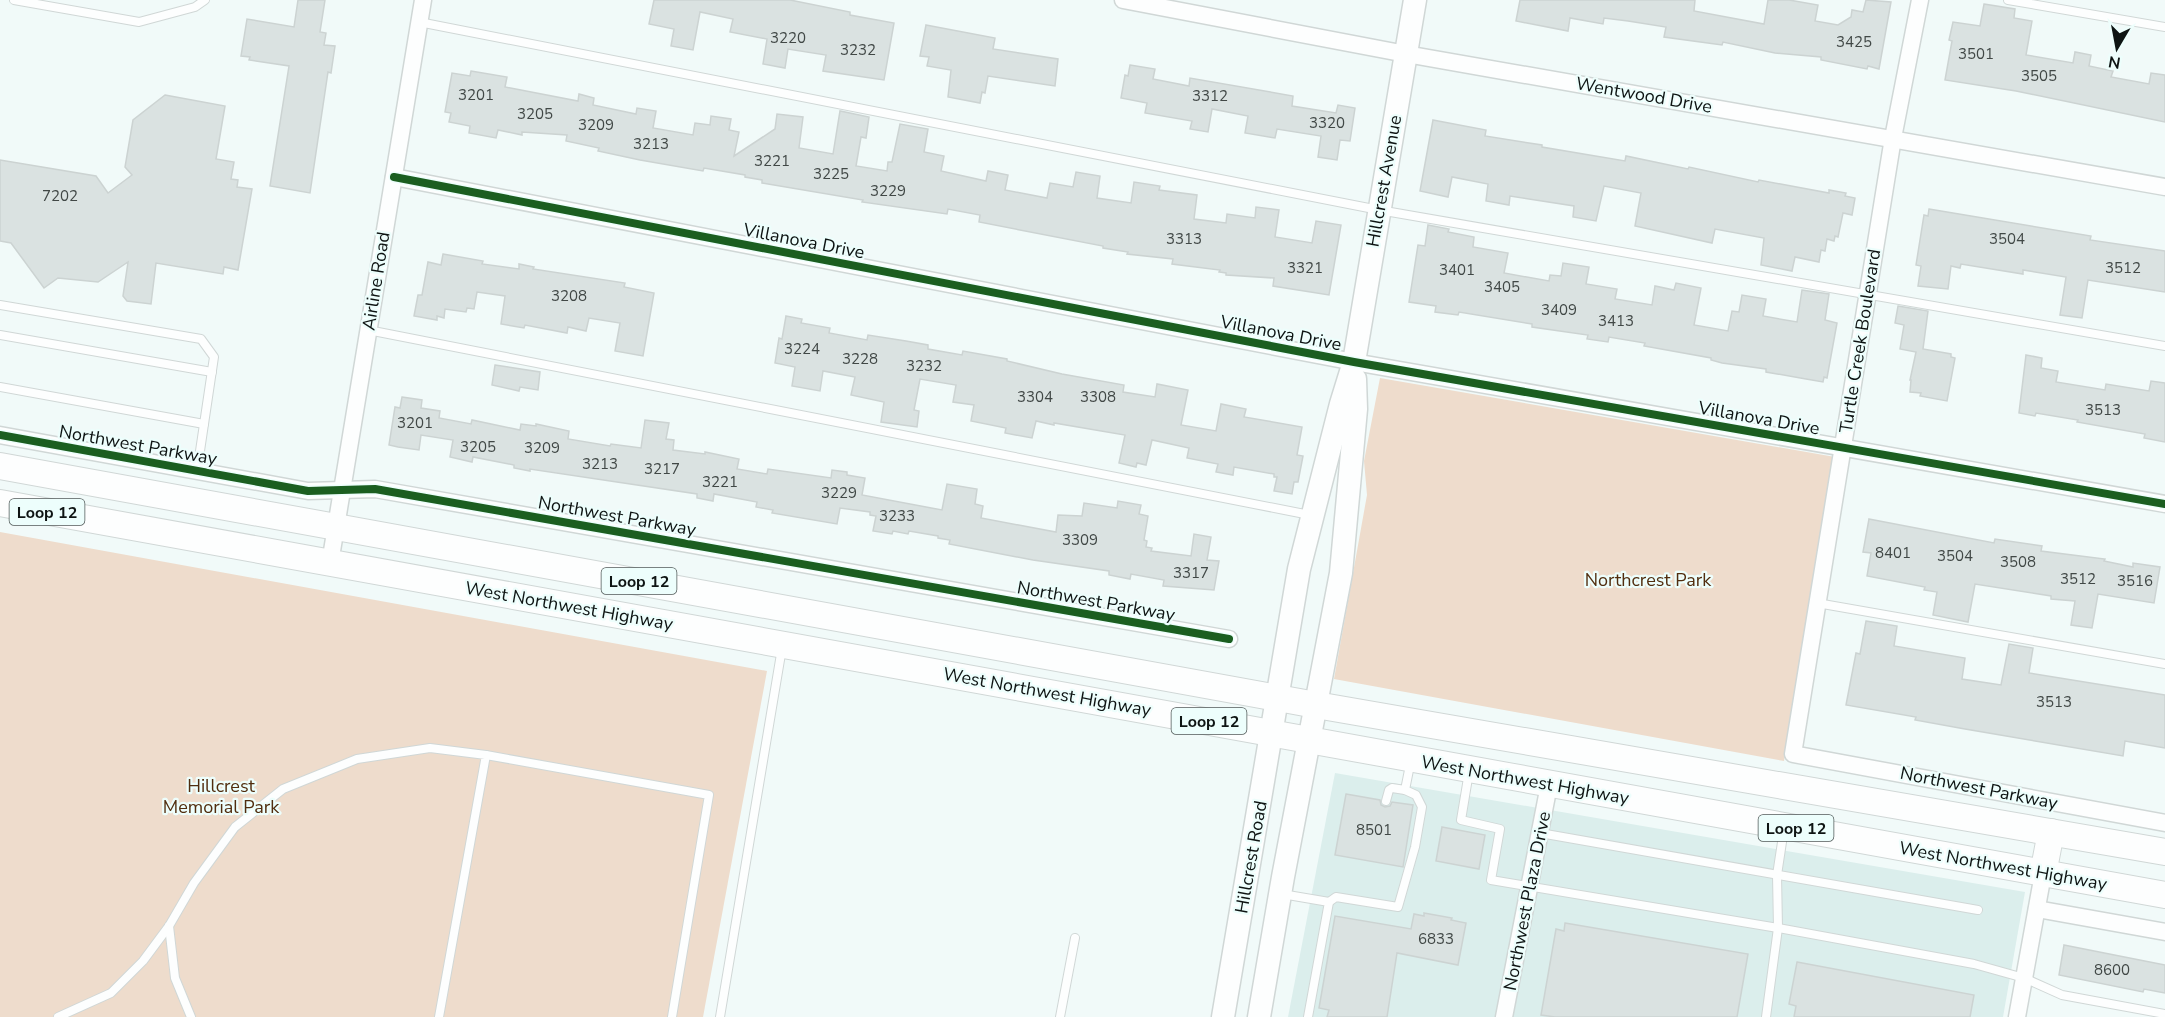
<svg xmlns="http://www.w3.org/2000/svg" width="2165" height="1017" font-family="'Nunito Sans',sans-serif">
	<rect width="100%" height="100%" fill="#f1faf9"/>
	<path fill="#dbeeec" d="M1335 773 2025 892 2003 1017H1288Z"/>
	<g fill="#eedccc">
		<path d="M1380 378 1835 457 1784 761 1334 679 1367 495 1364 461Z"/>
		<path d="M0 532 767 671 703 1017H0Z"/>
	</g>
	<g fill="#dae2e1" stroke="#ccd3d2" stroke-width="1.5">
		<path d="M298 0H325L320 32 326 33 324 45 335 46 331 73 328 72 310 193 270 186 289 66 249 60 250 57 241 56 247 19 294 27Z"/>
		<path d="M654 0H790L850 12V15L894 23 884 80 823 71 826 55 788 49 785 68 763 64 767 39 730 32 733 19 700 12 693 50 671 46 674 29 649 24Z"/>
		<path d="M1520 0H1695L1694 11 1764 24 1768 0H1789L1818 5 1815 21 1838 25 1851 17 1852 10 1863 12 1866 0 1891 2 1879 69 1868 66 1867 69 1821 60V57L1775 53 1723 42 1722 45 1664 37 1666 27 1628 21 1604 18 1603 24 1570 18 1568 31 1516 21Z"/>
		<path d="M1984 4 2015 9 2014 18 2032 21 2026 55 2073 63 2075 52 2091 55 2089 66 2113 71 2111 77 2149 84 2151 73 2165 75V122L2016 91 1945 80 1952 41 1949 40 1953 22 1980 26Z"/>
		<path d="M926 25 995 38 993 49 1058 59 1055 86 988 76 985 93 982 92 980 103 948 97 951 70 927 66 929 57 920 56Z"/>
		<path d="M1130 65 1155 69 1153 79 1189 86 1190 78 1293 96 1292 106 1336 113 1338 105 1355 108 1350 141 1340 140 1337 160 1318 157 1321 136 1277 129 1275 138 1245 133 1248 116 1212 109 1208 132 1190 129 1192 121 1145 113 1147 103 1121 98 1125 75 1128 76Z"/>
		<path d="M471 71 507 77 505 87 578 101 579 94 594 98 593 105 636 114 637 108 656 111 653 128 693 135 695 123 710 125 711 116 731 119 729 130 739 132 734 156 775 129 777 114 803 117 799 148 833 154 840 111 869 117 866 138 861 137 856 166 887 171 888 162H892L900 124 928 129 924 152 944 156 941 171 986 181 988 171 1008 175 1005 190 1047 198 1050 183 1073 187 1076 172 1100 176 1097 198 1131 203 1134 182 1160 186 1159 190 1197 195 1194 219 1226 223 1227 214 1255 218 1256 207 1279 210 1275 237 1312 243 1316 221 1341 225 1329 295 1273 286 1274 278 1226 275V273L1219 272 1220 270 1172 264 1173 259 1127 254 1128 252 1103 248V246L979 222 980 215 948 209 947 214 862 202 863 200 762 183V180L745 177V175L704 168 703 171 640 160 598 151 599 148 566 141 567 135 522 132V135L498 130 496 138 469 133 470 126 449 122 451 113 445 112 452 73 470 76Z"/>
		<path d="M165 95 225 106 216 159 234 162 231 179 238 180 237 187 252 189 238 270 224 267 223 274 156 263 151 304 127 301 123 296 128 262 98 282 58 278 44 288 11 243 0 241V160L96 176 108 193 132 175 125 167 133 120Z"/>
		<path d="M1433 120 1486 130 1485 136 1542 145V147L1625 161 1626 156 1688 169 1689 167 1758 182 1759 180 1829 193V190L1846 193 1845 196 1855 198 1852 215 1843 213 1838 237 1835 236 1834 241 1827 239 1825 251 1821 250 1819 262 1795 257 1792 271 1761 265 1764 238 1715 229 1712 243 1635 226 1641 193 1604 186 1596 221 1573 217 1574 206 1510 196 1509 205 1486 201 1488 184 1452 177 1448 197 1420 191Z"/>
		<path d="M1929 209 2091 236 2090 240 2165 251V292L2088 280 2082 318 2060 315 2066 277 2023 270V274L1961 264 1960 268 1951 266 1948 289 1918 286 1921 266 1916 265 1924 215 1928 216Z"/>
		<path d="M1428 225 1449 229 1448 232 1474 237 1473 247 1508 253 1504 273 1549 281 1550 275 1561 276 1563 263 1589 267 1586 284 1617 289 1615 299 1652 305 1655 286 1674 290 1676 283 1701 288 1694 325 1728 331 1732 311 1739 312 1742 295 1766 299 1763 316 1797 322 1802 290 1829 294 1825 320 1837 323 1827 378 1824 377 1823 382 1806 379 1766 372V369L1722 363 1711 360V358L1644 346 1645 343 1609 337 1608 342 1587 339 1588 335 1532 327V324L1459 312 1458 315 1435 312 1436 306 1409 302 1418 245 1425 246Z"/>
		<path d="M443 254 483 261 482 264 519 269V264L534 267 533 269 625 283 624 287 654 293 643 356 615 351 620 323 589 318 586 331 568 327 567 333 525 325 524 328 501 324 505 296 477 292 474 309 467 308 466 312 445 309 444 318 437 316V320L414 316 418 295H422L428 262 441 265Z"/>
		<path d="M1898 306 1928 311 1923 349 1951 354V357L1955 358 1947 401 1920 396 1921 393 1910 392 1911 380H1910L1916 352 1900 349 1904 325 1895 323Z"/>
		<path d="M786 316 802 319 801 323 830 328 829 333 867 340 868 335 906 341 928 345V349L962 355 963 351 1007 359V361L1062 374 1124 385 1123 392 1155 397 1157 384 1188 390 1181 425 1216 431 1221 404 1246 409 1244 417 1302 427 1297 455 1303 456 1298 482H1294L1292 494 1274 491 1277 477H1274V474L1234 467 1233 475 1216 472 1218 464 1187 458 1189 448 1152 440 1146 465 1137 463 1136 467 1119 463 1125 435 1054 423V425L1036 421 1032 438 1005 433 1006 428 971 421 974 405 953 402 956 385 920 379 914 410 919 411 917 427 881 422 884 402 851 395 855 377 823 371 820 391 792 386 795 367 775 363 779 338 782 339Z"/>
		<path d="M2026 355 2042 358 2041 368 2058 371 2056 382 2105 390 2106 384 2149 391 2151 381 2165 383V442L2144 438 2145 434 2077 422 2078 420 2036 413 2035 416 2019 413Z"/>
		<path d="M495 365 540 372 538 390 520 387 519 391 492 385Z"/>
		<path d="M402 397 422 400 421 408 440 411 439 418 471 424 472 420 520 430 521 424 536 426V424L569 431 568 439 610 446 611 444 641 448 645 420 669 423 666 439 674 440 673 450 705 454V452L739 459 737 469 767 474 768 469 831 478 832 470 847 472V475L865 478 862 495 942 510 947 484 977 489 975 504 983 506 981 518 1056 532 1058 515 1082 516 1084 503 1117 508 1118 501 1141 505 1139 514 1148 516 1144 540 1147 541 1146 547 1152 548 1151 551 1191 556 1194 534 1211 537 1207 560 1219 561 1214 590 1163 586 1164 580 1131 574 1130 579 1109 575V571L1033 560 949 544 950 540 938 538V536L909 531 908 534 893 531 892 534 873 531 876 516 870 515V512L840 508 837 524 772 513 773 510 756 507 757 502 714 494 713 501 697 498V494L530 469V471L514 468V465L473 457 472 462 450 457 453 440 421 435 419 450 398 447 389 445 395 407 400 408Z"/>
		<path d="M1869 519 1994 543 1995 539 2042 546 2041 551 2105 559 2104 561 2133 567V563L2160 567 2154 603 2098 594 2092 628 2071 625 2075 601 2051 599V596L1975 584 1968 622 1933 615 1937 592 1924 590 1925 587 1867 576 1871 553 1863 552Z"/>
		<path d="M1866 621 1897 626 1894 646 1965 658 1962 679 2001 685 2009 644 2033 648 2029 673 2165 695V748L2125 741 2123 756 1965 729 1915 720 1916 717 1846 705 1856 653 1860 654Z"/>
		<path d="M1346 794 1380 800 1381 805 1385 807 1390 806 1392 802 1413 805 1403 867 1335 855Z"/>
		<path d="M1442 827 1485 835 1479 869 1436 861Z"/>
		<path d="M1424 913 1452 918 1451 920 1466 923 1458 965 1397 953 1387 1017H1327L1329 1010 1319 1008 1335 916 1411 929 1414 914 1424 916Z"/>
		<path d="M1565 923 1748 954 1737 1017H1555L1541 1015 1556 929 1564 931Z"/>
		<path d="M2064 945 2165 965V993L2144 989 2143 992 2059 975Z"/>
		<path d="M1797 962 1974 995 1970 1017H1794L1796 1006 1789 1004Z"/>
	</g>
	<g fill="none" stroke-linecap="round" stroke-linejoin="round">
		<defs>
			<g id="lane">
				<path d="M14 0 139 22 195 7 205 0"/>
				<path d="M2008 0 2165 27"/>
				<path d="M419 22 1379 210 2165 346"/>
				<path d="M0 305 201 339 214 357 197 471"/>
				<path d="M368 330 1310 515"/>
				<path d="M0 335 212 372"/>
				<path d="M0 387 204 424"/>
				<path d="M1817 603 2165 664"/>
				<path d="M486 755 709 795 672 1017"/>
				<path d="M1469 772 1461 820 1500 829 1491 880 1778 928 1974 964 2024 978 2062 995 2165 1014"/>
				<path d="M1386 801 1389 790 1392 788 1405 790"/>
				<path d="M1540 833 1978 910"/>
				<path d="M1282 894 1329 902 1308 1017"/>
				<path d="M1329 902 1336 897 1398 907 1415 847 1422 807 1416 795 1405 790 1411 760"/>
				<path d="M169 926 175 978 191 1017"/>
				<path d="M58 1017 111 993 143 961 169 926 194 883 235 827 283 789 357 759 430 748 486 755 439 1017"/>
				<path d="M720 1017 782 648"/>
				<path d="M1060 1017 1075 938"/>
				<path d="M1766 1017 1778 928 1777 875 1784 829"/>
			</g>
			<g id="street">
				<path d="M1123 0 1406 54 2165 187"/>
				<path d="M1920 0 1893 138 1793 754 2165 823"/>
				<path d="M394 177 1354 362 2165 504"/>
				<path d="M0 435 308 491 375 489 1229 639"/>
				<path d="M330 563 423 0"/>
				<path d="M2037 909 2165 932"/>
				<path d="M1504 1017 1549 785"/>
				<path d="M2017 1017 2043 874"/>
			</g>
			<g id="secondary">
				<path d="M1223 1017 1299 569 1341 404 1354 362 1415 0"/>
				<path d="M1259 1017 1283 877 1341 573 1356 409 1355 379"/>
			</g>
			<g id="primary">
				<path d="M0 466 1316 705 2165 852"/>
				<path d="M0 503 2165 895"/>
				<path d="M2043 874 2051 832"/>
			</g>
		</defs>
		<use href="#lane" stroke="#d0d7d6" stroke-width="10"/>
		<use href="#street" stroke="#d0d7d6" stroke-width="19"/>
		<use href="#secondary" stroke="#d0d7d6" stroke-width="25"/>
		<use href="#primary" stroke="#d0d7d6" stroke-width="28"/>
		<use href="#lane" stroke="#fdfefe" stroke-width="8"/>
		<use href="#street" stroke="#fdfefe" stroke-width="16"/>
		<use href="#secondary" stroke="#fdfefe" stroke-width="22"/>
		<use href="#primary" stroke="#fdfefe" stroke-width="26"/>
		<defs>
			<g id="cycleway">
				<path d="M394 177 1354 362 2165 504"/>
				<path d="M0 435 308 491 375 489 1229 639"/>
			</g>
		</defs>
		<use href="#cycleway" stroke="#edfefc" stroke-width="11"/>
		<use href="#cycleway" stroke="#1b5e20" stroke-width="8"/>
	</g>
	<g text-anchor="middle" stroke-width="4.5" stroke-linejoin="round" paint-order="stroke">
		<g font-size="15" fill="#414846">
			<text x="788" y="43">3220</text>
			<text x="1854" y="47">3425</text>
			<text x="858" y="55">3232</text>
			<text x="1976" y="59">3501</text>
			<text x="2039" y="81">3505</text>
			<text x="476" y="100">3201</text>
			<text x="1210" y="101">3312</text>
			<text x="535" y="119">3205</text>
			<text x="1327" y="128">3320</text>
			<text x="596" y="130">3209</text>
			<text x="651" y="149">3213</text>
			<text x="772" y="166">3221</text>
			<text x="831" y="179">3225</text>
			<text x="888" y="196">3229</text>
			<text x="60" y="201">7202</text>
			<text x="1184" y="244">3313</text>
			<text x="2007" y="244">3504</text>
			<text x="1305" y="273">3321</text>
			<text x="2123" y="273">3512</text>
			<text x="1457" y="275">3401</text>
			<text x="1502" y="292">3405</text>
			<text x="569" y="301">3208</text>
			<text x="1559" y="315">3409</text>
			<text x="1616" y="326">3413</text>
			<text x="802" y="354">3224</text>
			<text x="860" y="364">3228</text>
			<text x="924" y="371">3232</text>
			<text x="1035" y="402">3304</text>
			<text x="1098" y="402">3308</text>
			<text x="2103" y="415">3513</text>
			<text x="415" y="428">3201</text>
			<text x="478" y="452">3205</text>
			<text x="542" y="453">3209</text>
			<text x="600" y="469">3213</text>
			<text x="662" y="474">3217</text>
			<text x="720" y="487">3221</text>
			<text x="839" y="498">3229</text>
			<text x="897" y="521">3233</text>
			<text x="1080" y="545">3309</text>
			<text x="1893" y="558">8401</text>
			<text x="1955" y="561">3504</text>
			<text x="2018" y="567">3508</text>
			<text x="1191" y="578">3317</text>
			<text x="2078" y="584">3512</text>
			<text x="2135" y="586">3516</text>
			<text x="2054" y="707">3513</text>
			<text x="1374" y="835">8501</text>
			<text x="1436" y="944">6833</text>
			<text x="2112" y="975">8600</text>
		</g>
		<g fill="#edfefc" stroke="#515a59" stroke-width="1.5">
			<rect x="9.5" y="499" width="75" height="26" rx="4.5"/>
			<rect x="601.5" y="568" width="75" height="26" rx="4.5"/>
			<rect x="1171.5" y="708" width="75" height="26" rx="4.5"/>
			<rect x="1758.5" y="815" width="75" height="26" rx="4.5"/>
		</g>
		<g font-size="16" font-weight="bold" fill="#0e1413">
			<text x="47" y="518">Loop 12</text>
			<text x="639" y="587">Loop 12</text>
			<text x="1209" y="727">Loop 12</text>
			<text x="1796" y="834">Loop 12</text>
		</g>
		<g font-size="18" fill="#0e1413" stroke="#edfefc">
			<text transform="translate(1644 95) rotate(10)" y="6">Wentwood Drive</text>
			<text transform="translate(1384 181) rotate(-80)" y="6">Hillcrest Avenue</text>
			<text transform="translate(804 241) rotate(11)" y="6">Villanova Drive</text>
			<text transform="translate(376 281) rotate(-81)" y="6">Airline Road</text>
			<text transform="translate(1281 333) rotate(11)" y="6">Villanova Drive</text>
			<text transform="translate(1860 341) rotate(-81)" y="6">Turtle Creek Boulevard</text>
			<text transform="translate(1759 418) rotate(10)" y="6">Villanova Drive</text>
			<text transform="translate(138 445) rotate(10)" y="6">Northwest Parkway</text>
			<text transform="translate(617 516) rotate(10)" y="6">Northwest Parkway</text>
			<text transform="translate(1096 601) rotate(10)" y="6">Northwest Parkway</text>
			<text transform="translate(569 606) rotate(10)" y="6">West Northwest Highway</text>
			<text transform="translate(1047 692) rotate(10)" y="6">West Northwest Highway</text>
			<text transform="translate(1525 780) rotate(10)" y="6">West Northwest Highway</text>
			<text transform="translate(1979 788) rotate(11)" y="6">Northwest Parkway</text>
			<text transform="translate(1251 857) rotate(-80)" y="6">Hillcrest Road</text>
			<text transform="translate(2003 866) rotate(10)" y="6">West Northwest Highway</text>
			<text transform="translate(1527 901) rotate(-79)" y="6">Northwest Plaza Drive</text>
		</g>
		<g font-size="18" fill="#512d0e" stroke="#edfefc">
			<text x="1648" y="586">Northcrest Park</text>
			<text x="221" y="792">Hillcrest<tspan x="221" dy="21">Memorial Park</tspan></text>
		</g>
	</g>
	<g transform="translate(2117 48) rotate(190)" stroke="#edfefc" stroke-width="4.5" paint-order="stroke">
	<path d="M0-4.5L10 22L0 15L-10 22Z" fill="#0e1413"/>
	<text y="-9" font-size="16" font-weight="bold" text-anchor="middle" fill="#0e1413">N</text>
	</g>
</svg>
